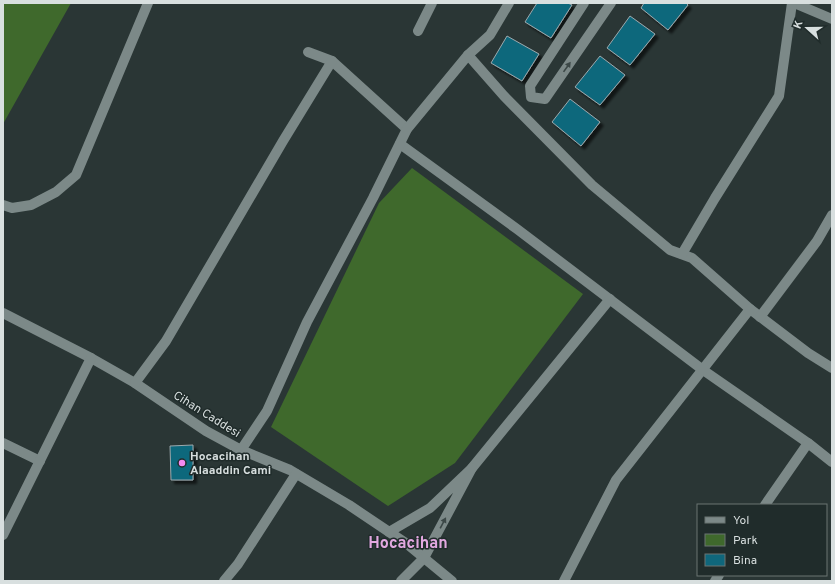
<svg xmlns="http://www.w3.org/2000/svg" width="835" height="584" font-family="Overpass,sans-serif">
	<defs>
		<filter id="shadow"><feDropShadow dx="3.5" dy="3.5" stdDeviation="1" flood-color="#0009"/></filter>
	</defs>
	<rect width="100%" height="100%" fill="#2a3635"/>
	<g fill="#3f692c">
		<path d="M3 3H71L3 124Z"/>
		<path d="M412 168 583 294 455 463 388 506 271 427 379 203Z"/>
	</g>
	<g fill="#0f677c" stroke="#9ca9ad" filter="url(#shadow)">
		<path d="M537 3H568L572 5 551 38 525 22Z"/>
		<path d="M644 3H686L688 5 668 30 641 8Z"/>
		<path d="M630 16 655 34 630 65 607 48Z"/>
		<path d="M507 36 539 54 522 81 491 63Z"/>
		<path d="M600 56 625 75 600 105 575 87Z"/>
		<path d="M570 99 600 122 581 146 552 122Z"/>
		<path d="M193 445V480H171L170 446Z"/>
	</g>
	<g fill="none" stroke-linecap="round" stroke-linejoin="round">
		<g stroke="#7c8988" stroke-width="10">
			<path d="M584 3 530 86 531 97 545 99 611 3"/>
			<path d="M794 3 832 19"/>
			<path d="M418 31 432 3"/>
			<path d="M308 52 332 61 407 129"/>
			<path d="M468 55 504 96 592 185 670 250 692 258 750 309 808 353 832 368"/>
			<path d="M400 144 517 229 703 370 808 443 832 462"/>
			<path d="M3 205 12 208 31 205 56 192 76 175 148 3"/>
			<path d="M682 254 715 198 779 96 792 3"/>
			<path d="M3 313 91 358 135 383 206 431 241 450 290 470 349 505 407 544 452 581"/>
			<path d="M760 317 817 241 832 215"/>
			<path d="M135 383 166 341 283 141 332 61"/>
			<path d="M3 443 40 461"/>
			<path d="M241 450 267 411 307 322 373 198 407 129 468 55 490 35 509 3"/>
			<path d="M472 468 610 299"/>
			<path d="M765 505 808 443"/>
			<path d="M389 532 430 508 472 468 424 558 401 581"/>
			<path d="M3 535 91 358"/>
			<path d="M224 581 238 564 296 474"/>
			<path d="M564 581 616 480 750 309"/>
			<path d="M715 581 719 575"/>
		</g>
	</g>
	<defs><path id="oneway-solid" d="M-6-.8H1V-3.2L6.5 0L1 3.2V.8H-6Z"/></defs>
	<g fill="#3c4847">
		<use href="#oneway-solid" transform="translate(567 67) rotate(-55)"/>
		<use href="#oneway-solid" transform="translate(443 523) rotate(-62)"/>
	</g>
	<circle fill="#f38af1" stroke="#202c2b" stroke-width="1.5" cx="182" cy="463" r="4"/>
	<g text-anchor="middle" stroke-width="3" stroke-linejoin="round" paint-order="stroke">
		<g font-size="12" fill="#d8dfdf" stroke="#202c2b">
			<text transform="translate(207 414) rotate(32)" y="4">Cihan Caddesi</text>
		</g>
		<g font-size="12" font-weight="bold" fill="#d8dfdf" stroke="#202c2b" text-anchor="start">
			<text x="190" y="460">Hocacihan<tspan x="190" dy="14">Alaaddin Cami</tspan></text>
		</g>
		<g font-size="16" font-weight="bold" fill="#e2a8e0" stroke="#202c2b">
			<text x="408" y="548">Hocacihan</text>
		</g>
	</g>
	<rect width="835" height="584" fill="none" stroke="#d8dfdf" stroke-width="8"/>
	<rect x="697" y="504" width="130" height="72" fill="#202c2b" stroke="#6a7473"/>
	<rect x="705" y="517" width="20" height="6" fill="#7c8988" stroke="#6a7473"/>
	<text x="733" y="524" font-size="12" fill="#d8dfdf">Yol</text>
	<rect x="705" y="534" width="20" height="12" fill="#3f692c" stroke="#6a7473"/>
	<text x="733" y="544" font-size="12" fill="#d8dfdf">Park</text>
	<rect x="705" y="554" width="20" height="12" fill="#0f677c" stroke="#6a7473"/>
	<text x="733" y="564" font-size="12" fill="#d8dfdf">Bina</text>
	<g transform="translate(807 28) rotate(291)" stroke="#202c2b" stroke-width="3" paint-order="stroke">
	<path d="M0-3L7 15L0 10L-7 15Z" fill="#d8dfdf"/>
	<text y="-6" font-size="11" font-weight="bold" text-anchor="middle" fill="#d8dfdf">K</text>
	</g>
</svg>
